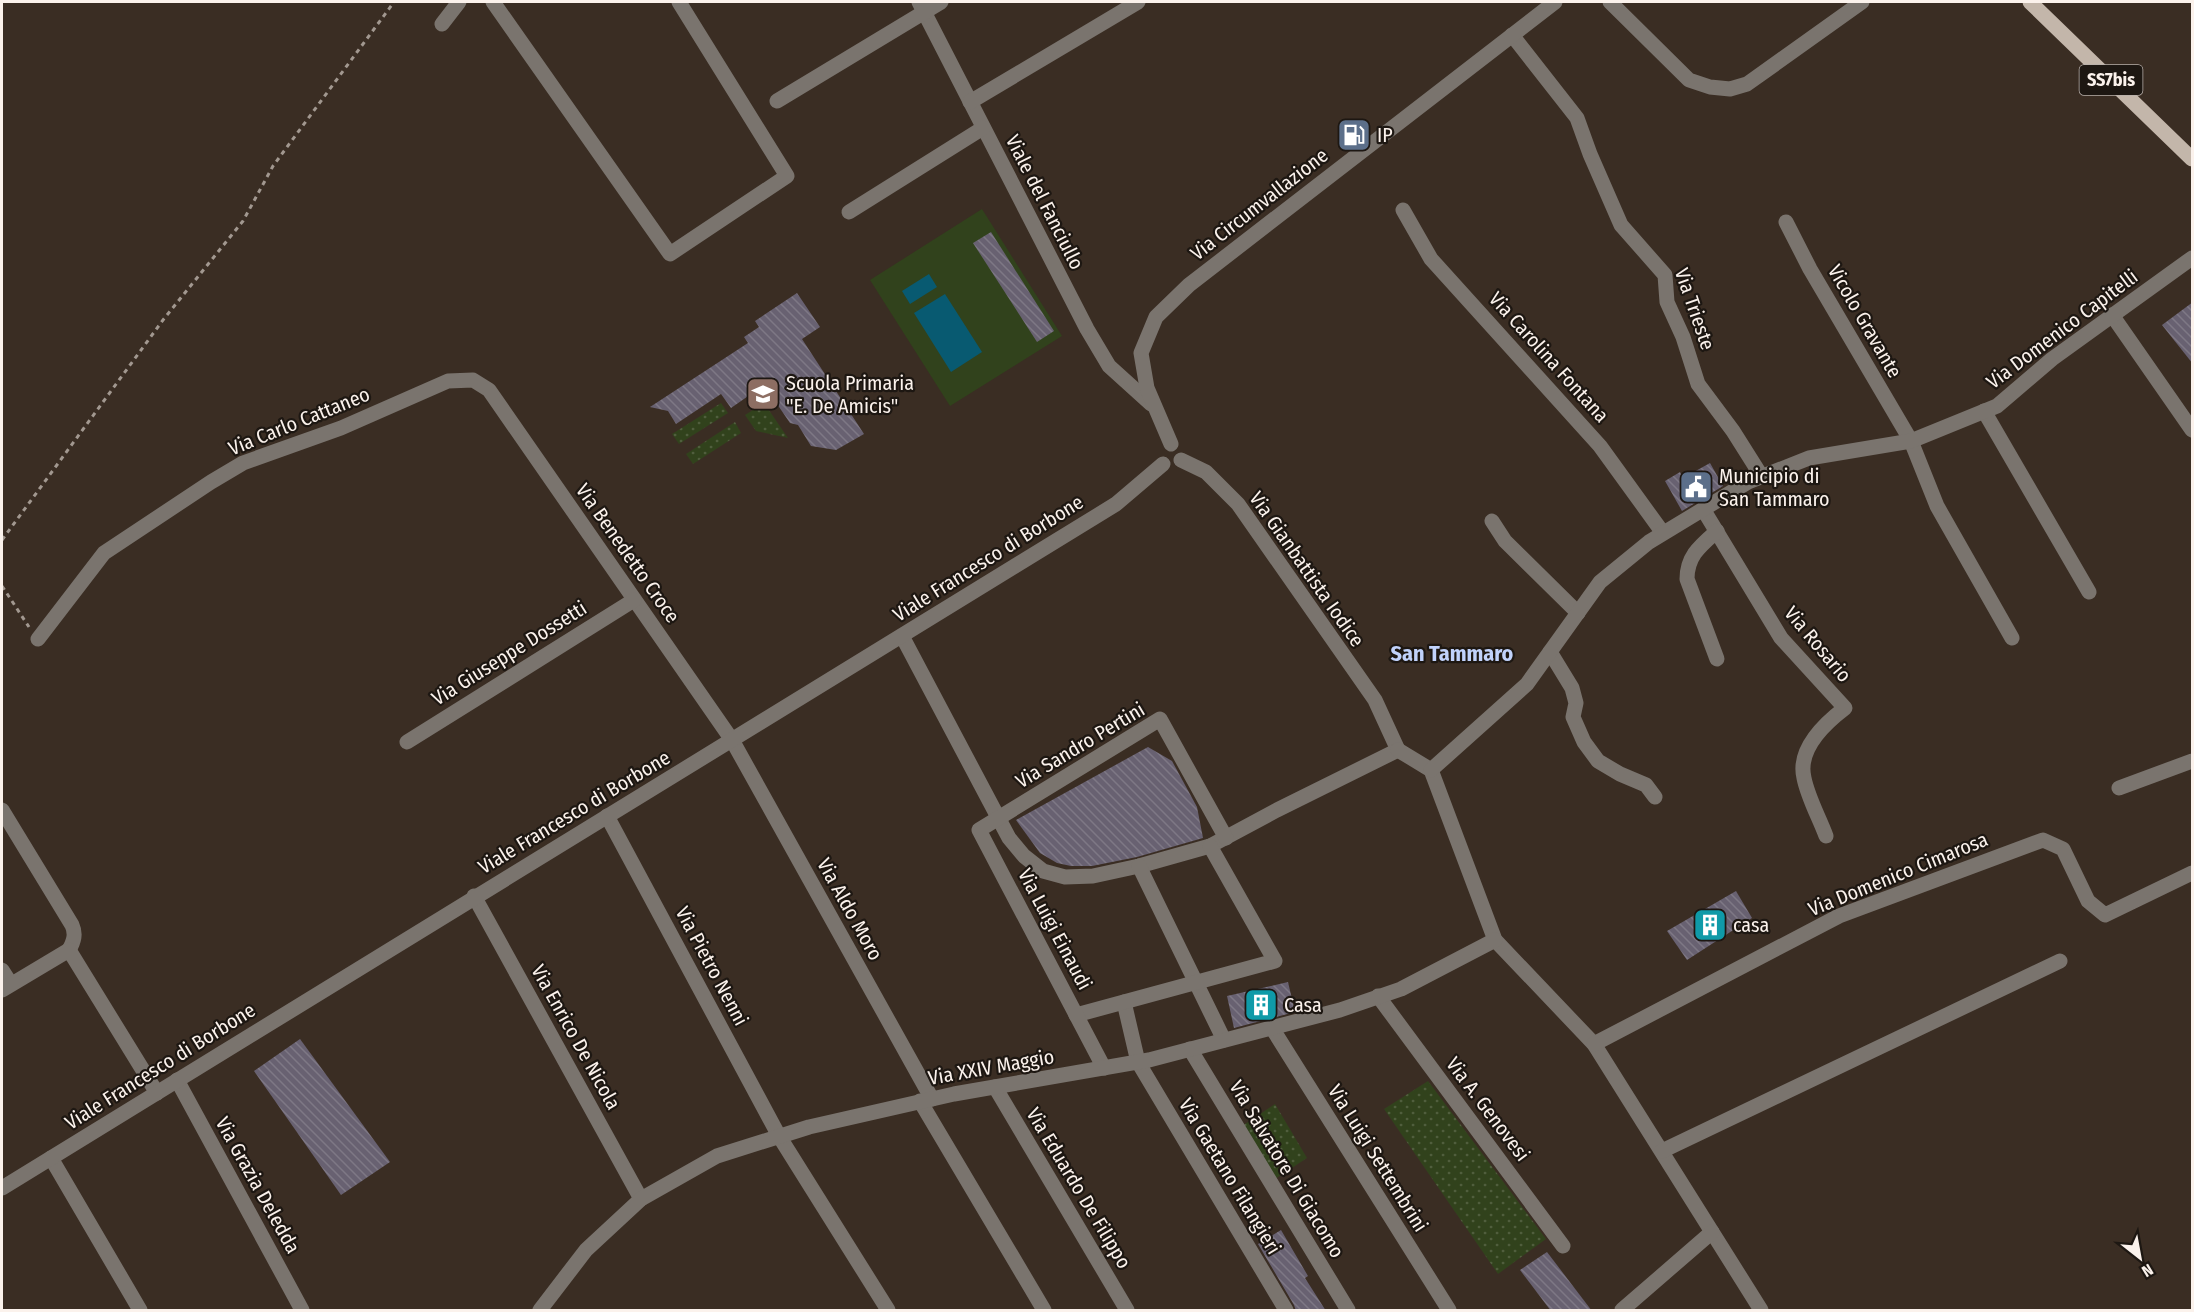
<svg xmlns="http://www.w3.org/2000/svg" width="2194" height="1312" font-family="'Fira Sans Condensed',sans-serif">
	<defs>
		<pattern id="grass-dots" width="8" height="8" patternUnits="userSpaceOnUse" patternTransform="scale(1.5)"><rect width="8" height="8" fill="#31421c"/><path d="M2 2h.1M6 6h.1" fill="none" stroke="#505e3d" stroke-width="1.8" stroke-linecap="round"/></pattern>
		<pattern id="building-back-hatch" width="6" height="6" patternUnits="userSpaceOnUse" patternTransform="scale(1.5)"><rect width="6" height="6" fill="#686171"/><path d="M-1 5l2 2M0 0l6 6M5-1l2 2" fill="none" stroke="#7e7885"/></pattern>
	</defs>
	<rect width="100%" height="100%" fill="#3a2d23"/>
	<g fill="url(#grass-dots)">
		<path d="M721 403 728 413 679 444 672 434Z"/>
		<path d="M764 403 788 438 756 431 745 415Z"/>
		<path d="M735 422 741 433 693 464 686 454Z"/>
		<path d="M1428 1081 1546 1239 1498 1274 1384 1109Z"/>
		<path d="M1275 1104 1307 1158 1275 1179 1242 1126Z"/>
	</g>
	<path fill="#31421c" d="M982 209 1062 336 950 406 870 280Z"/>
	<g fill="#085a71">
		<path d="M929 274 937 287 910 304 902 291Z"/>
		<path d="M945 294 982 352 951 372 914 313Z"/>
	</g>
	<g fill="url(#building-back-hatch)">
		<path d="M991 232 1054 331 1037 342 973 243Z"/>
		<path d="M797 293 820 327 802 339 864 434 836 450 811 446 798 425 790 423 764 385 731 408 721 394 676 424 668 411 650 407 748 343 744 337 759 327 755 321Z"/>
		<path d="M2193 302V364L2162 325Z"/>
		<path d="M1710 463 1723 486 1682 511 1665 481 1680 472 1683 478Z"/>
		<path d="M1148 747 1172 761 1197 807 1203 838 1137 857 1092 866H1071L1057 863 1040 853 1016 820Z"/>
		<path d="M1736 891 1752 918 1687 960 1667 931Z"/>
		<path d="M1288 982 1295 1012 1234 1028 1227 996Z"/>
		<path d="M300 1039 390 1162 341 1195 254 1071Z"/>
		<path d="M1281 1230 1308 1276 1305 1278 1326 1311H1296L1294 1305 1258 1244Z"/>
		<path d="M1547 1252 1592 1311H1551L1520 1270Z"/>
	</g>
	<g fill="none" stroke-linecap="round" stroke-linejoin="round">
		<g stroke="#a29890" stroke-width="3" stroke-dasharray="4.5 4.5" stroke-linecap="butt">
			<path d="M2 540 163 320 243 221 273 166 394 2"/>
			<path d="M2 586 29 627"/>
		</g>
		<g stroke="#7a746e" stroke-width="15">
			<path d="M493 2 670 254 787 176 679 2"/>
			<path d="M919 2 1087 329 1109 366 1151 404"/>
			<path d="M1610 2 1689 80 1710 87 1730 89 1747 84 1862 2"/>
			<path d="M442 24 459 2"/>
			<path d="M1512 35 1577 118 1590 154 1621 225 1665 275 1667 302 1683 337 1698 384 1733 431 1762 477"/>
			<path d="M777 101 941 2"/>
			<path d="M970 102 1138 2"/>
			<path d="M1403 210 1431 259 1600 446 1663 533"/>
			<path d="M849 212 983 128"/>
			<path d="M1786 222 1810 269 1911 441 1937 506 2012 638"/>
			<path d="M2112 315 2192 430"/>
			<path d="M1984 411 2089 592"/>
			<path d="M1171 444 1147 388 1141 353 1156 317 1189 285 1555 2"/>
			<path d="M1181 460 1206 472 1238 504 1375 700 1398 750"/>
			<path d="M1703 509 1781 638 1845 708C1824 724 1797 749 1804 778 1808 798 1819 817 1826 836"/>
			<path d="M1492 521 1505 541 1578 613"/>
			<path d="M1717 531C1700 546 1687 556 1687 579L1717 659"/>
			<path d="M902 636 1009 838 1024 856 1043 871 1065 877 1093 876 1139 866 1210 846 1277 810 1398 750"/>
			<path d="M38 639 104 553 211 482 243 463 341 428 448 381 473 380 489 390 732 740 932 1099"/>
			<path d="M1550 652 1572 688 1576 703 1573 717 1584 742 1598 761 1620 774 1646 785 1655 797"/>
			<path d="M407 742 634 600"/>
			<path d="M1398 750 1431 770 1495 940 1594 1044 1761 1310"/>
			<path d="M1431 770 1527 684 1600 582 1649 542 1748 482 1809 458 1911 441 1997 406 2052 359 2192 258"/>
			<path d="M2119 788 2192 761"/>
			<path d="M2 810 72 925C76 934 74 941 69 950"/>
			<path d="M607 816 779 1136 888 1310"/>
			<path d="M1139 866 1224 1040"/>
			<path d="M474 896 641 1199"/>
			<path d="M2 970 11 984"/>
			<path d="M2 990 69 950 157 1093"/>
			<path d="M1378 996 1563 1246"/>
			<path d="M1124 1002 1138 1062 1286 1310"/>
			<path d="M1076 1015 1275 961 1210 846"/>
			<path d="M1272 1028 1449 1310"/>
			<path d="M1594 1044 1839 916 2043 840 2063 849 2088 901 2105 915 2192 873"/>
			<path d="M1190 1049 1348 1310"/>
			<path d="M1104 1068 979 830 1160 719 1226 838"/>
			<path d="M177 1080 302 1310"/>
			<path d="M995 1087 1127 1310"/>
			<path d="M920 1101 1044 1310"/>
			<path d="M1662 1151 2060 961"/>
			<path d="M51 1158 140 1310"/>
			<path d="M2 1188 1116 504 1163 464"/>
			<path d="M540 1310 586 1250 641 1199 717 1156 809 1127 954 1094 1149 1060 1340 1010 1401 989 1495 940"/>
			<path d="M1622 1310 1712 1232"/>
		</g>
		<path stroke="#c3b6aa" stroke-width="15" d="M2030 2 2192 159"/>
	</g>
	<defs>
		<symbol id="fuel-square" viewBox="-11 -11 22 22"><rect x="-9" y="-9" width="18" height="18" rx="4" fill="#5c6f8a" stroke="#1d1712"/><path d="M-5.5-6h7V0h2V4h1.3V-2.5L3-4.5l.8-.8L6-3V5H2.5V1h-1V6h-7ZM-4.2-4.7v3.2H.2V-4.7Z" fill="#fff"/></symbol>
		<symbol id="school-square" viewBox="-11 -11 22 22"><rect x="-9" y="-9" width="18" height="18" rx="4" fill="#8d6e63" stroke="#1d1712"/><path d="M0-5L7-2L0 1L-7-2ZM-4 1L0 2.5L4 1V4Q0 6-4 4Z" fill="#fff"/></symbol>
		<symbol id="civic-square" viewBox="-11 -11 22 22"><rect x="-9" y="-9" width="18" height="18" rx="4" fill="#5c6f8a" stroke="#1d1712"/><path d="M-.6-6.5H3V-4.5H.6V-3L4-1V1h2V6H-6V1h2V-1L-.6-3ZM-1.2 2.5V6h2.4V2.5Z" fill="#fff"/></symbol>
		<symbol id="building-square" viewBox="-11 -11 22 22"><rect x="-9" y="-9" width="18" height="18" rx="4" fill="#0f9aa8" stroke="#1d1712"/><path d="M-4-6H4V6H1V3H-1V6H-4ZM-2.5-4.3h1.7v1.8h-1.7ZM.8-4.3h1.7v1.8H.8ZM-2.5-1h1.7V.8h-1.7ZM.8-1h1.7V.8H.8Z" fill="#fff"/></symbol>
	</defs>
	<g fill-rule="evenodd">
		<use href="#fuel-square" x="1335" y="116" width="38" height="38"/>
		<use href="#school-square" x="744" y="375" width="38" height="38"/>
		<use href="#civic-square" x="1677" y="468" width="38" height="38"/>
		<use href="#building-square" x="1691" y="906" width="38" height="38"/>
		<use href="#building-square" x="1242" y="986" width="38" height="38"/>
	</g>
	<g text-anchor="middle" stroke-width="4.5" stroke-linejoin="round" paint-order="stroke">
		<rect fill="#1d1712" stroke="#b8b0ab" stroke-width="1.5" x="2079.5" y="65" width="63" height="30" rx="4.5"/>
		<g font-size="18" font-weight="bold" fill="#fbf2ec">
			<text x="2111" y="86">SS7bis</text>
		</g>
		<g font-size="20" fill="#fbf2ec" stroke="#1d1712" text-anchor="start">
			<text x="1377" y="142">IP</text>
			<text x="786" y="390">Scuola Primaria<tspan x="786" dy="23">"E. De Amicis"</tspan></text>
			<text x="1719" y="483">Municipio di<tspan x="1719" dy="23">San Tammaro</tspan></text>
			<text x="1733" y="932">casa</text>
			<text x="1284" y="1012">Casa</text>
		</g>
		<g font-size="20" fill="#fbf2ec" stroke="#1d1712">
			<text transform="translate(1045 202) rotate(63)" y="7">Viale del Fanciullo</text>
			<text transform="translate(1259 204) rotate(-38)" y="7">Via Circumvallazione</text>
			<text transform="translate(1695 309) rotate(71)" y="7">Via Trieste</text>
			<text transform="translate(1865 321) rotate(60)" y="7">Vicolo Gravante</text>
			<text transform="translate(2062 329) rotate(-37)" y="7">Via Domenico Capitelli</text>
			<text transform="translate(1549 357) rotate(48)" y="7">Via Carolina Fontana</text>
			<text transform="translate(299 421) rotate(-22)" y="7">Via Carlo Cattaneo</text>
			<text transform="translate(628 553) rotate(55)" y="7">Via Benedetto Croce</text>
			<text transform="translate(988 558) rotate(-32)" y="7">Viale Francesco di Borbone</text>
			<text transform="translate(1307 569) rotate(55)" y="7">Via Gianbattista Iodice</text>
			<text transform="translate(1818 644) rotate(50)" y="7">Via Rosario</text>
			<text transform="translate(509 653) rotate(-32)" y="7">Via Giuseppe Dossetti</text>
			<text transform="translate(1080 745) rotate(-31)" y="7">Via Sandro Pertini</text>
			<text transform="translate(574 812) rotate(-31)" y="7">Viale Francesco di Borbone</text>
			<text transform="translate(1898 874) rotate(-22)" y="7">Via Domenico Cimarosa</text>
			<text transform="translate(850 909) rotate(61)" y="7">Via Aldo Moro</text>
			<text transform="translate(1055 929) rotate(62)" y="7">Via Luigi Einaudi</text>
			<text transform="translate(712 966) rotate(62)" y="7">Via Pietro Nenni</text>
			<text transform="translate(576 1037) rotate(61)" y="7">Via Enrico De Nicola</text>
			<text transform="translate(160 1066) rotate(-32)" y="7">Viale Francesco di Borbone</text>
			<text transform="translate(991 1067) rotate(-10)" y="7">Via XXIV Maggio</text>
			<text transform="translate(1488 1109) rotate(53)" y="7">Via A. Genovesi</text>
			<text transform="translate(1378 1158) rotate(58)" y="7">Via Luigi Settembrini</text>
			<text transform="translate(1287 1169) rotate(59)" y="7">Via Salvatore Di Giacomo</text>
			<text transform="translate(1230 1176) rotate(59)" y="7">Via Gaetano Filangieri</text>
			<text transform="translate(258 1185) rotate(61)" y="7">Via Grazia Deledda</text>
			<text transform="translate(1079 1188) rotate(59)" y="7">Via Eduardo De Filippo</text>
		</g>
		<g font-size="22" font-weight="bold" fill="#c1d2fb" stroke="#1d1712">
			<text x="1452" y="661">San Tammaro</text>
		</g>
	</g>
	<rect width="2194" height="1312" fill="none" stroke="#fbf2ec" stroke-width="6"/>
	<g transform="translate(2140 1258) rotate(149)" stroke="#1d1712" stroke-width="4.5" paint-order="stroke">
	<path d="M0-4.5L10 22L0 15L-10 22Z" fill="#fbf2ec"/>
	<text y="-9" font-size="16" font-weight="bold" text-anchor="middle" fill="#fbf2ec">N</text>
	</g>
</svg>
